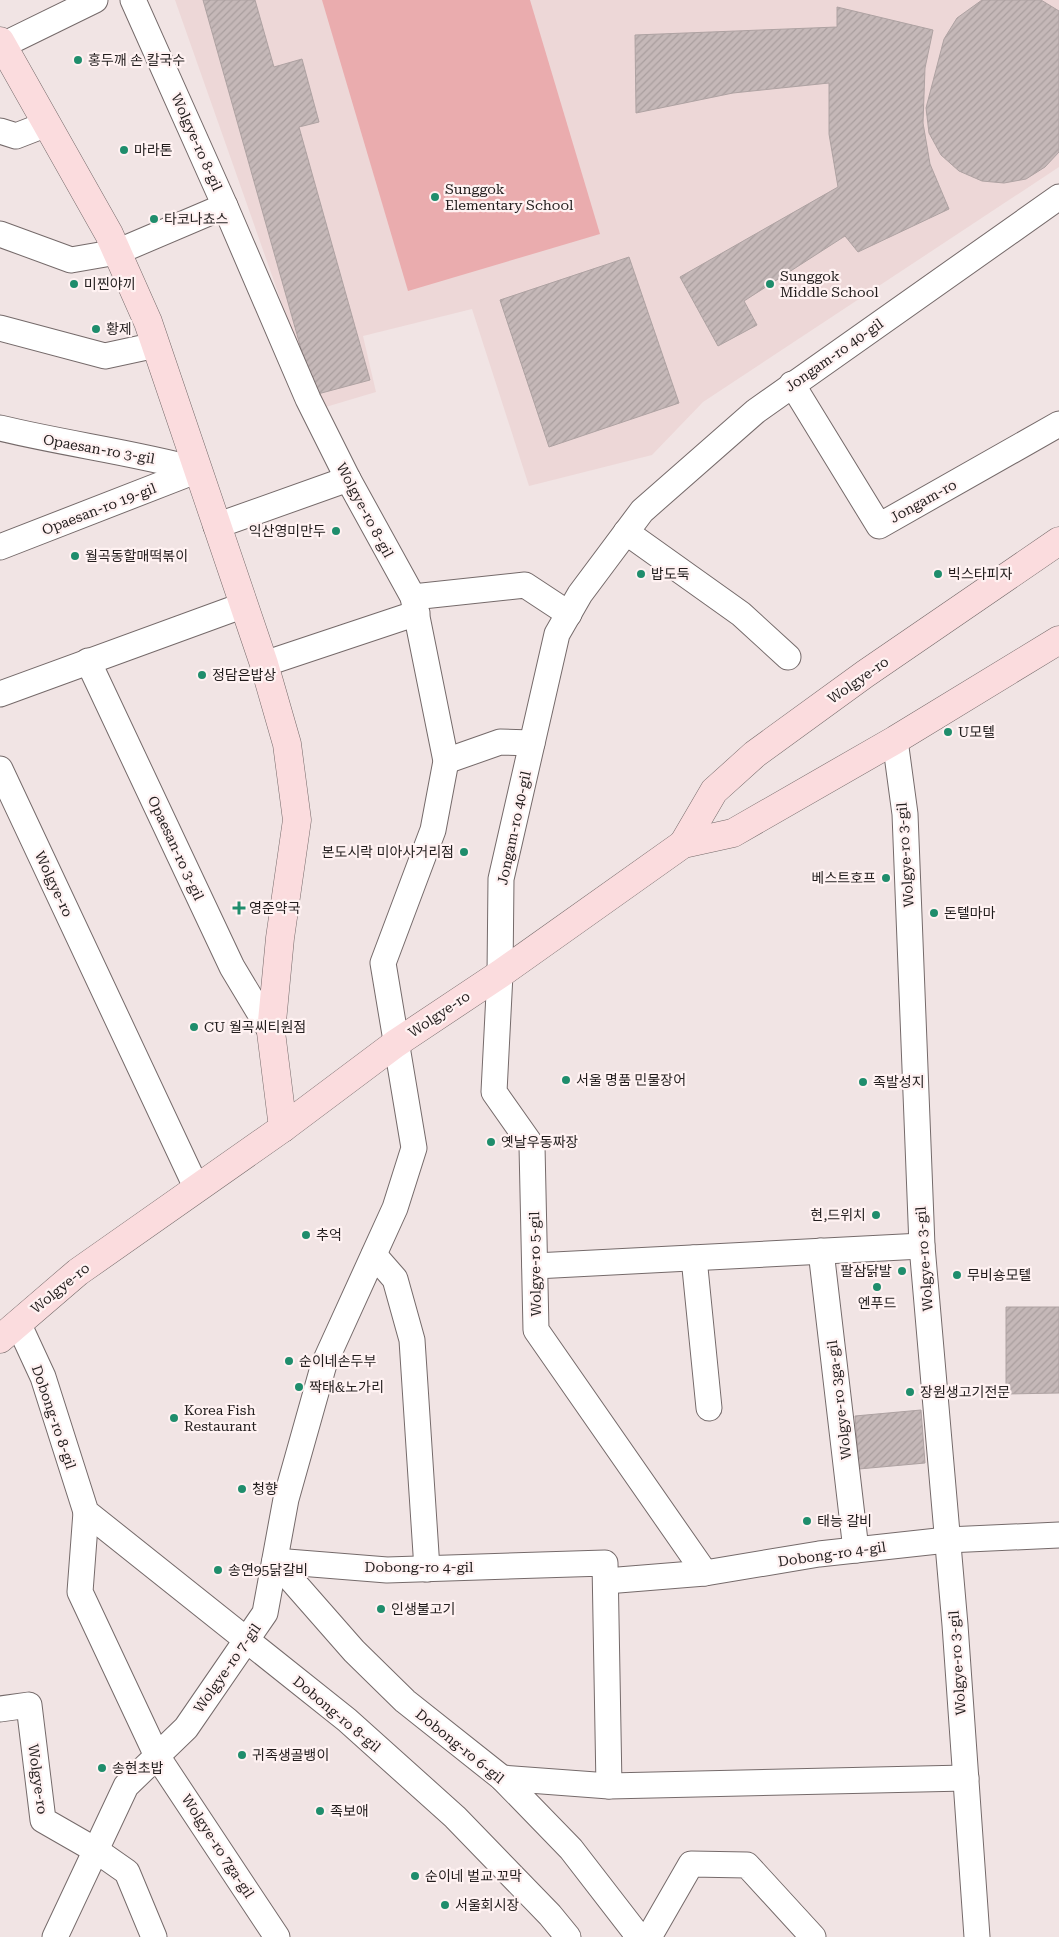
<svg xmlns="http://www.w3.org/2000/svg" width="1059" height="1937" font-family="'Roboto Serif','Noto Sans KR',serif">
	<defs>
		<pattern id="building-hatch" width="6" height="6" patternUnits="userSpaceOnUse" patternTransform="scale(1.25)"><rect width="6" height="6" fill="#c5b8b8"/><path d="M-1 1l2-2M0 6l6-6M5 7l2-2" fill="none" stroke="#a99e9e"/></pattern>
	</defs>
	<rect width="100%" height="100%" fill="#f1e4e4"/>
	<path fill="#edd7d7" d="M175 0H1059V167L703 402 652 455 529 486 472 309 363 336 376 392 319 409Z"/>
	<path fill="#eaacae" d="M322 0H530L600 234 408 291Z"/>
	<g fill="url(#building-hatch)" stroke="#aea2a2">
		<path d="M203 0H255L274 67 302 59 319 122 299 127 370 380 314 395Z"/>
		<path d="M982 0H1041L1059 11V152L1045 167 1026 179 1004 183 982 181 959 171 941 155 929 133 926 108 944 39 957 18Z"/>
		<path d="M837 7 933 30 925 68 923 123 930 164 949 209 858 252 845 236 744 301 757 325 718 346 680 277 838 187 829 134V83L733 93 636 113 635 35 837 27Z"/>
		<path d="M629 257 679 403 549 447 500 300Z"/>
		<path d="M1006 1307H1059V1393L1006 1394Z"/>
		<path d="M921 1410 925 1463 859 1469 855 1416Z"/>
	</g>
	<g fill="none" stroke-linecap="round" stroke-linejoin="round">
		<defs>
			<g id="street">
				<path d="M3 45 95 0"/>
				<path d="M0 131 16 136 47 124"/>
				<path d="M0 234 71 260 117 252 225 206"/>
				<path d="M0 328 105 356 156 345"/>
				<path d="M792 384 879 526 1059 424"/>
				<path d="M0 428C66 444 132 452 198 470"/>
				<path d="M216 526 348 479"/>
				<path d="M626 532 741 614 788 657"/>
				<path d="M0 547 198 470"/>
				<path d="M413 597 525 585 569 614"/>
				<path d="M88 661 232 967 271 1032"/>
				<path d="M264 664 417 613"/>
				<path d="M0 694 244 605"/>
				<path d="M895 740 905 814 922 1246 955 1625 977 1937"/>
				<path d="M446 761 500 742 532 743"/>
				<path d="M0 769 197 1189"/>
				<path d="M821 1251 856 1550"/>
				<path d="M374 1255 395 1279 412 1340 427 1569"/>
				<path d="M694 1258 709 1408"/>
				<path d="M535 1266 922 1246"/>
				<path d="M18 1323 43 1377 86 1512 347 1720 455 1817 550 1915 568 1937"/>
				<path d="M86 1512 80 1592 157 1756 277 1937"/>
				<path d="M275 1561 387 1570 605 1563 609 1786"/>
				<path d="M275 1561 354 1651 405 1701 502 1778 571 1849 639 1937"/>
				<path d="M705 1573 536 1330 532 1146 494 1092 500 974 501 879 557 634 580 594 642 511 756 411 1059 197"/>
				<path d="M606 1581 705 1573 819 1554 947 1540 1059 1535"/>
				<path d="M0 1709 29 1705 43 1820 97 1851 127 1872 154 1937"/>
				<path d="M502 1778 609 1786 966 1778"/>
				<path d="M55 1937 126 1786 186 1728 265 1613 286 1499 324 1364 395 1208 414 1148 383 963 433 830 446 761 413 597 348 479 308 399 225 206 133 0"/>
				<path d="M649 1937 691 1864 747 1865 813 1937"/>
			</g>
			<g id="secondary">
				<path d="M0 41 109 234 148 322 264 664 287 744 297 820 280 938 271 1032 283 1128"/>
				<path d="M683 844 714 791 755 754 865 674 1059 541"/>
				<path d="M0 1339 78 1272 283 1128 395 1044 500 974 683 844 733 833 895 740 1059 640"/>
			</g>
		</defs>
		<use href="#street" stroke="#756a6a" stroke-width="27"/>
		<use href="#secondary" stroke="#756a6a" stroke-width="29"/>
		<use href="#street" stroke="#fff" stroke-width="25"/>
		<use href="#secondary" stroke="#fbdcde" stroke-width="28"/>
	</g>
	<g fill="#1f8d6c" stroke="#fff2f2" stroke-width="2">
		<circle cx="78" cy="60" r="5"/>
		<circle cx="124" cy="150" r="5"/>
		<circle cx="435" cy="197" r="5"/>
		<circle cx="154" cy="219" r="5"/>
		<circle cx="74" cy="284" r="5"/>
		<circle cx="770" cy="284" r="5"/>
		<circle cx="96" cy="329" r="5"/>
		<circle cx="336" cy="531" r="5"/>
		<circle cx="75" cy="556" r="5"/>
		<circle cx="641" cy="574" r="5"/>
		<circle cx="938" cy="574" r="5"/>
		<circle cx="202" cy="675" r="5"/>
		<circle cx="948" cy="732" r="5"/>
		<circle cx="464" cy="852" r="5"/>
		<circle cx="886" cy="878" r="5"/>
		<path d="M236.5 900.5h5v5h5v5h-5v5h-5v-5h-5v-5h5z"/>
		<circle cx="934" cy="913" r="5"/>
		<circle cx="194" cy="1027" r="5"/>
		<circle cx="566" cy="1080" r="5"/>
		<circle cx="863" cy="1082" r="5"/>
		<circle cx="491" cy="1142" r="5"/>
		<circle cx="876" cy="1215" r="5"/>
		<circle cx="306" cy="1235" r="5"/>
		<circle cx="902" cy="1271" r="5"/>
		<circle cx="957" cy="1275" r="5"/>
		<circle cx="877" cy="1287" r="5"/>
		<circle cx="289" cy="1361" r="5"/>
		<circle cx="299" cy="1387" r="5"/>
		<circle cx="910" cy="1392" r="5"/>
		<circle cx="174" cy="1418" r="5"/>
		<circle cx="242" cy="1489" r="5"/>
		<circle cx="807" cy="1521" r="5"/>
		<circle cx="218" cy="1570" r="5"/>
		<circle cx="381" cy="1609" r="5"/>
		<circle cx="242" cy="1755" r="5"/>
		<circle cx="102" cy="1768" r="5"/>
		<circle cx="320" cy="1811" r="5"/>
		<circle cx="415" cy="1876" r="5"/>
		<circle cx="445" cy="1905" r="5"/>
	</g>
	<g text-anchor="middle" stroke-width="4.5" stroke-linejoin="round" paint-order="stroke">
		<g font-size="14" fill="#221d1d" stroke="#fff2f2" text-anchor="start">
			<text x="88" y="65">홍두깨 손 칼국수</text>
			<text x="134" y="155">마라톤</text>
			<text x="445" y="194">Sunggok<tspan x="445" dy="16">Elementary School</tspan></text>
			<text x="164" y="224">타코나쵸스</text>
			<text x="780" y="281">Sunggok<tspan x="780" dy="16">Middle School</tspan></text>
			<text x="84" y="289">미찐야끼</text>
			<text x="106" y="334">황제</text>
			<text x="326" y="536" text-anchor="end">익산영미만두</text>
			<text x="85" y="561">월곡동할매떡볶이</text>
			<text x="651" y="579">밥도둑</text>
			<text x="948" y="579">빅스타피자</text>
			<text x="212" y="680">정담은밥상</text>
			<text x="958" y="737">U모텔</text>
			<text x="454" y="857" text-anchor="end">본도시락 미아사거리점</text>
			<text x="876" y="883" text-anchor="end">베스트호프</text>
			<text x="249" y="913">영준약국</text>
			<text x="944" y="918">돈텔마마</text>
			<text x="204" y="1032">CU 월곡씨티원점</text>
			<text x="576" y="1085">서울 명품 민물장어</text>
			<text x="873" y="1087">족발성지</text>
			<text x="501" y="1147">옛날우동짜장</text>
			<text x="866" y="1220" text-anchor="end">현,드위치</text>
			<text x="316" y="1240">추억</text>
			<text x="892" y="1276" text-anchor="end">팔삼닭발</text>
			<text x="967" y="1280">무비숑모텔</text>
			<text x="877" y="1308" text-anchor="middle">엔푸드</text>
			<text x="299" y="1366">순이네손두부</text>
			<text x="309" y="1392">짝태&amp;노가리</text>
			<text x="920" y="1397">장원생고기전문</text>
			<text x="184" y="1415">Korea Fish<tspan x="184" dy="16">Restaurant</tspan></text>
			<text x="252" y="1494">청향</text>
			<text x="817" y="1526">태능 갈비</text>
			<text x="228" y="1575">송연95닭갈비</text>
			<text x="391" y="1614">인생불고기</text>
			<text x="252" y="1760">귀족생골뱅이</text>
			<text x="112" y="1773">송현초밥</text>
			<text x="330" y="1816">족보애</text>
			<text x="425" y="1881">순이네 벌교 꼬막</text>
			<text x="455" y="1910">서울회시장</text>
		</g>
		<g font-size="14" fill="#221d1d" stroke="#fff2f2">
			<text transform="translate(197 142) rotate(66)" y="5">Wolgye-ro 8-gil</text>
			<text transform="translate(834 355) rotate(-35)" y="5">Jongam-ro 40-gil</text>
			<text transform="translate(99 449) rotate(10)" y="5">Opaesan-ro 3-gil</text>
			<text transform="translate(923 501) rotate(-29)" y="5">Jongam-ro</text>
			<text transform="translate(99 509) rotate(-21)" y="5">Opaesan-ro 19-gil</text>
			<text transform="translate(365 510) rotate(62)" y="5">Wolgye-ro 8-gil</text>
			<text transform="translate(858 680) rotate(-35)" y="5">Wolgye-ro</text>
			<text transform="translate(514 828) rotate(-78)" y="5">Jongam-ro 40-gil</text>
			<text transform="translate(176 848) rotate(65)" y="5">Opaesan-ro 3-gil</text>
			<text transform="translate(905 855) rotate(-94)" y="5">Wolgye-ro 3-gil</text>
			<text transform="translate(54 884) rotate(65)" y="5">Wolgye-ro</text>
			<text transform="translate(439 1014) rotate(-34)" y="5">Wolgye-ro</text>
			<text transform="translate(924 1259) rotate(-94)" y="5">Wolgye-ro 3-gil</text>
			<text transform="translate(535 1264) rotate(-91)" y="5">Wolgye-ro 5-gil</text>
			<text transform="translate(60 1288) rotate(-39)" y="5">Wolgye-ro</text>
			<text transform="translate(839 1400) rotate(-97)" y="5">Wolgye-ro 3ga-gil</text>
			<text transform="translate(54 1417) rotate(71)" y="5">Dobong-ro 8-gil</text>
			<text transform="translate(832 1554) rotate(-8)" y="5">Dobong-ro 4-gil</text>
			<text x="419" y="1572">Dobong-ro 4-gil</text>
			<text transform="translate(957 1663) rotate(-94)" y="5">Wolgye-ro 3-gil</text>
			<text transform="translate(227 1668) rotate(-55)" y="5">Wolgye-ro 7-gil</text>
			<text transform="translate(337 1714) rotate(40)" y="5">Dobong-ro 8-gil</text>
			<text transform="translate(460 1746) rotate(39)" y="5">Dobong-ro 6-gil</text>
			<text transform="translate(38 1779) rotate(82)" y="5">Wolgye-ro</text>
			<text transform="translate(218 1846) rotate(57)" y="5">Wolgye-ro 7ga-gil</text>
		</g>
	</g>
</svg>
